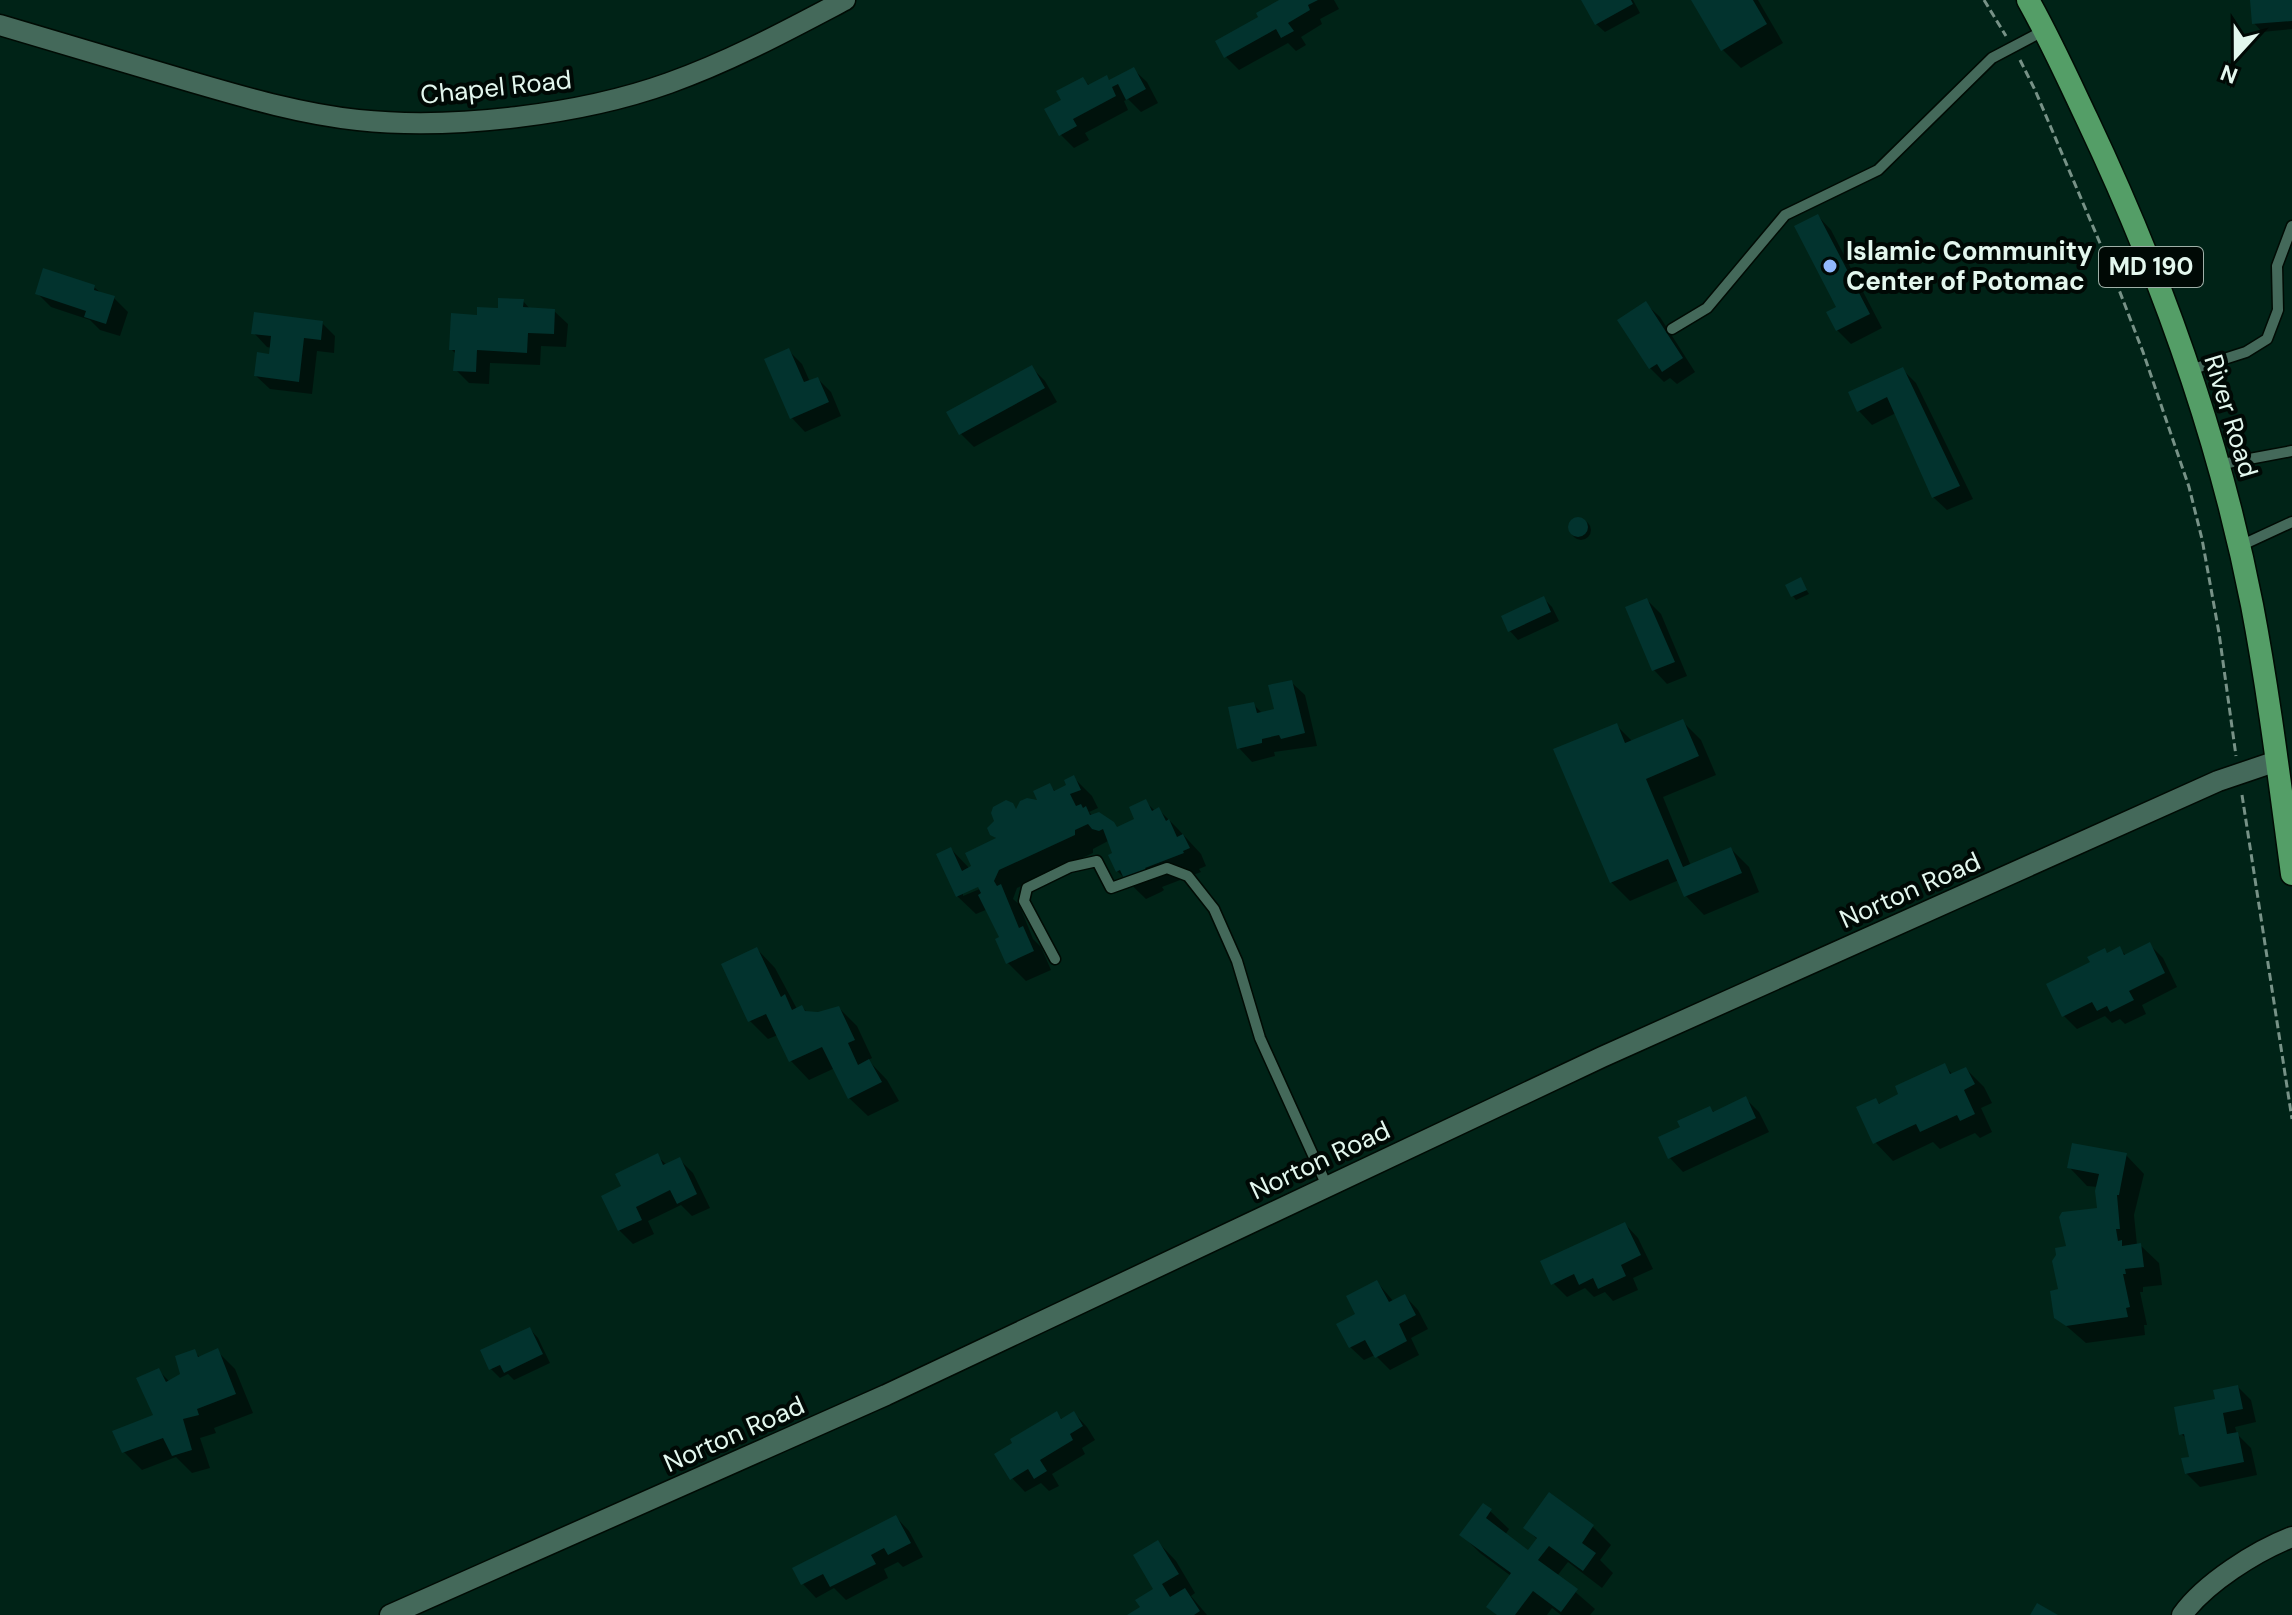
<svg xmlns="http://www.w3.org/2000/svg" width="2292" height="1615" font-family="'DM Sans',sans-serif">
	<rect width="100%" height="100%" fill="#002317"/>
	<g fill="#0007" fill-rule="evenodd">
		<path d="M1283 0H1334L1339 9 1320 19 1322 24 1301 37 1306 45 1296 51 1288 43 1239 70 1226 57 1261 17Z"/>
		<path d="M1583 0H1633L1640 13 1605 32 1596 24Z"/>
		<path d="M1694 0H1758L1783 43 1741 68 1722 49Z"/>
		<path d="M2252 0H2292V29L2262 32 2254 23Z"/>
		<path d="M1133 69 1147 82 1158 103 1141 112 1128 99 1124 101 1128 110 1085 133 1089 140 1074 148 1061 135 1063 101 1083 79 1090 86 1106 77 1110 81Z"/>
		<path d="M1818 216 1831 230 1882 328 1851 344 1837 330 1838 308Z"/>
		<path d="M94 287 102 294 114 298 128 312 120 336 100 330 90 320 51 307 37 293Z"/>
		<path d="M523 301 531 310 554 311 568 324 566 347 541 346 540 365 490 363 489 384 469 383 456 370V354L451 349 478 317Z"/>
		<path d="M1646 304 1660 317 1695 372 1677 384 1670 378 1664 382 1650 368Z"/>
		<path d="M322 323 335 336 334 353 317 351 312 394 270 389 256 376 271 356 272 348 267 347 254 333Z"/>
		<path d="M789 351 802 364 810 382 818 379 831 392 841 416 805 432 792 418Z"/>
		<path d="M1031 367 1045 381 1057 402 974 447 961 434Z"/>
		<path d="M1902 369 1916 383 1973 499 1947 510 1933 497 1896 413 1872 425 1859 411Z"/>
		<circle cx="1581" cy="530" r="10"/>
		<path d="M1800 580 1809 594 1796 600 1793 596Z"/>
		<path d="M1544 599 1552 607 1559 621 1518 640 1510 631Z"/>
		<path d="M1647 600 1661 614 1687 676 1667 684 1654 670Z"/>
		<path d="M1291 682 1305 695 1317 746 1274 752 1275 756 1252 762 1239 748 1253 704 1263 714 1276 711Z"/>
		<path d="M1683 722 1701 740 1716 775 1663 797 1691 866 1731 849 1749 867 1759 892 1704 915 1686 896 1679 880 1630 901 1611 882 1616 725 1633 742Z"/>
		<path d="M1074 778 1092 796 1098 808 1089 812 1093 816 1118 828 1137 820 1146 802 1155 811 1159 810 1177 828 1201 854 1206 866 1199 869 1201 872 1162 887 1164 890 1161 892 1146 899 1117 871 1115 854 1108 841 1093 849V853L1017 888 1013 899 1019 904 1033 939 1041 947 1051 970 1026 981 1008 963 1002 938 988 909 976 914 957 896 951 849 970 869 997 839 992 834 1020 812 1040 802 1049 785 1056 792 1069 786ZM981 884 982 888 963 896V892Z"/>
		<path d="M2150 945 2163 958 2177 987 2142 1005 2146 1014 2125 1024 2120 1019 2112 1023 2105 1016 2077 1029 2063 1015 2092 963 2104 950 2108 954 2119 949 2127 956Z"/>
		<path d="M757 949 775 968 797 1009 802 1007 808 1013 818 1014 839 1008 857 1026 872 1058 868 1060 887 1080 899 1101 868 1116 849 1098 835 1068 809 1080 791 1061 778 1035 768 1039 750 1021 724 964Z"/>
		<path d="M1944 1065 1953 1075 1966 1069 1984 1087 1992 1103 1981 1108 1992 1132 1980 1138 1975 1133 1940 1149 1933 1142 1893 1161 1875 1142 1876 1100 1881 1105Z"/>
		<path d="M1746 1099 1759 1112 1769 1132 1683 1172 1670 1158 1682 1128 1710 1108 1715 1113Z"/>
		<path d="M2126 1155 2144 1174 2134 1215 2137 1245H2140L2159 1263 2162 1285 2143 1287V1292H2140L2147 1325H2144L2145 1335 2086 1343 2056 1317 2069 1248 2099 1209 2098 1187 2087 1186 2069 1167Z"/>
		<path d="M657 1156 667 1165 679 1159 693 1173 710 1208 692 1216 681 1205 648 1221 654 1234 633 1244 619 1230 624 1187Z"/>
		<path d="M1625 1224 1638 1238 1653 1269 1633 1278 1638 1290 1613 1301 1605 1292 1594 1297 1585 1288 1567 1297 1553 1283Z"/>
		<path d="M1377 1282 1394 1302 1405 1296 1418 1310 1428 1329 1411 1338 1419 1355 1390 1370 1375 1355 1364 1360 1350 1347 1358 1315Z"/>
		<path d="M530 1329 538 1338 550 1363 514 1380 508 1374 500 1378 491 1369Z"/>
		<path d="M217 1351 235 1369 253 1413 214 1428 216 1433 200 1438 210 1468 192 1473 176 1457 142 1470 124 1452 156 1416 158 1370 170 1382 183 1375 194 1352 201 1358Z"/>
		<path d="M2238 1387 2251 1400 2256 1422 2235 1427 2237 1434 2251 1448 2257 1475 2200 1487 2186 1473 2191 1458 2188 1440 2181 1434 2217 1401Z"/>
		<path d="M1074 1413 1087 1427 1095 1440 1082 1448 1085 1454 1052 1474 1059 1486 1049 1491 1041 1483 1025 1492 1012 1478 1057 1414 1063 1420Z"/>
		<path d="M1550 1495 1593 1527 1611 1545 1600 1560 1613 1573 1602 1588 1568 1562 1557 1576 1595 1609 1590 1615H1561L1552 1608 1547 1615H1497L1511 1576 1480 1553 1462 1535 1490 1511 1509 1529 1505 1535 1529 1553 1538 1540 1526 1528Z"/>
		<path d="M896 1517 909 1531 923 1557 903 1567 898 1562 884 1569 888 1578 846 1600 834 1588 816 1598 803 1584Z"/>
		<path d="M1158 1542 1176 1561 1195 1593 1191 1596 1207 1615H1131L1142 1608 1156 1590Z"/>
	</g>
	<g fill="#02332e">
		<path d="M1279 0H1318L1308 5 1310 10 1288 23 1294 31 1281 38 1276 29 1224 58 1215 41 1258 17 1256 13Z"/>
		<path d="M1581 0H1631L1633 4 1595 25Z"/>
		<path d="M1691 0H1753L1767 24 1721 51Z"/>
		<path d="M2250 0H2292V21L2252 24Z"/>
		<path d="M1134 67 1146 89 1126 100 1118 84 1112 87 1116 96 1073 119 1077 126 1059 136 1044 109 1061 100 1056 91 1083 77 1088 85 1107 75 1109 80Z"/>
		<path d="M1818 214 1870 314 1836 331 1826 312 1836 307 1794 226Z"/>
		<path d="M43 268 95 285 94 290 115 296 106 324 84 317 86 311 35 294Z"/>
		<path d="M498 298 524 299 523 307 555 309 554 334 528 333 527 353 477 350 476 372 453 371 455 350H449L451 313 477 315V307L498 308Z"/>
		<path d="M1646 301 1683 358 1662 372 1657 364 1649 369 1617 320Z"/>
		<path d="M254 312 323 321 321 340 304 338 299 382 254 376 257 352 269 354 271 336 251 334Z"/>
		<path d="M789 348 804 382 818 377 829 402 790 419 764 359Z"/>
		<path d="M1032 365 1045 388 959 435 946 412Z"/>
		<path d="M1903 367 1960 486 1932 498 1887 397 1857 412 1848 392Z"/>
		<circle cx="1578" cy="527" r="10"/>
		<path d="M1801 577 1807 590 1791 597 1785 585Z"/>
		<path d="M1544 596 1551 612 1508 632 1501 616Z"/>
		<path d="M1647 598 1675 662 1652 671 1625 607Z"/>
		<path d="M1292 680 1305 733 1281 739 1279 735 1262 739V743L1237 749 1228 707 1254 702 1257 713 1274 709 1268 685Z"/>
		<path d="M1683 719 1699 756 1646 779 1683 867 1731 847 1742 873 1684 897 1668 859 1610 883 1553 749 1617 723 1625 743Z"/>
		<path d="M1074 775 1081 790 1070 794 1076 806 1081 804 1083 808 1086 806 1090 815 1099 812 1114 822 1117 827 1134 819 1129 807 1146 799 1152 811 1159 807 1166 821 1169 819 1177 837 1183 834 1190 848 1183 851 1184 853 1145 868 1147 871 1125 881 1120 870 1116 872 1108 855 1112 853 1103 829 1099 831 1092 829 1088 824 1075 830V835L999 870 994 881 997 886 1001 884 1019 928 1023 926 1034 951 1006 964 995 939 999 937 978 895 981 893 978 887 956 897 936 854 951 847 962 871 971 866 965 853 996 838 990 835 987 828 994 821 991 813 993 807 1006 800 1013 803 1016 809 1020 801 1027 798 1037 800 1033 791 1050 783 1054 791 1066 785 1064 780Z"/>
		<path d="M2150 942 2165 973 2129 991 2134 1000 2110 1012 2107 1006 2097 1011 2092 1002 2062 1017 2046 984 2090 962 2087 957 2105 948 2107 953 2120 946 2124 955Z"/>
		<path d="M757 947 781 997 785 994 792 1010 802 1005 805 1011 818 1012 839 1006 855 1040 848 1043 858 1065 869 1059 882 1082 848 1099 822 1047 789 1062 766 1014 748 1022 721 964Z"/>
		<path d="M1945 1063 1950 1074 1966 1067 1975 1084 1964 1090 1975 1114 1960 1121 1957 1115 1920 1132 1916 1124 1873 1144 1856 1107 1876 1098 1879 1104 1898 1094 1895 1086Z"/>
		<path d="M1746 1096 1756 1118 1668 1159 1658 1137 1680 1127 1677 1121 1710 1106 1713 1112Z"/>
		<path d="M2072 1143 2127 1153 2119 1195H2117L2120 1229H2116L2118 1241 2122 1240V1246L2141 1243 2144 1267 2125 1269 2126 1274H2123L2130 1307 2126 1308 2128 1317 2066 1326 2054 1318 2050 1291 2058 1289 2052 1261 2056 1255 2055 1248 2066 1246 2059 1217 2062 1212 2097 1208 2095 1191 2099 1174 2067 1168Z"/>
		<path d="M658 1153 663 1165 680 1157 697 1194 677 1204 670 1190 636 1207 642 1220 618 1231 601 1196 621 1186 615 1174Z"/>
		<path d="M1625 1222 1641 1255 1621 1265 1626 1276 1598 1289 1593 1278 1579 1285 1574 1274 1551 1285 1540 1261Z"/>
		<path d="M1377 1280 1389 1302 1405 1294 1416 1315 1399 1324 1407 1341 1375 1358 1365 1340 1349 1348 1336 1324 1355 1314 1346 1296Z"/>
		<path d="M530 1327 543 1354 504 1373 500 1365 489 1370 480 1350Z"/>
		<path d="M218 1348 236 1394 197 1409 199 1415 183 1419 192 1450 172 1456 163 1438 122 1453 112 1431 153 1415 136 1378 159 1368 166 1382 180 1374 175 1356 195 1349 198 1357Z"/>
		<path d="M2238 1385 2243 1409 2223 1413 2227 1434 2238 1432 2244 1462 2185 1474 2181 1458 2189 1457 2184 1434 2179 1435 2174 1407 2215 1399 2213 1390Z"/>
		<path d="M1057 1411 1061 1419 1074 1411 1083 1426 1070 1434 1073 1440 1040 1460 1047 1471 1034 1479 1028 1469 1010 1480 994 1454 1012 1443 1010 1439Z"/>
		<path d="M1549 1492 1594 1525 1582 1543 1596 1553 1583 1571 1549 1546 1538 1560 1578 1589 1561 1612 1533 1591 1515 1615H1497L1486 1607 1511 1573 1459 1535 1483 1503 1492 1509 1486 1518 1528 1550 1537 1538 1523 1528Z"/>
		<path d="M896 1515 911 1543 888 1555 884 1548 871 1555 876 1564 830 1587 823 1574 801 1585 792 1568Z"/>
		<path d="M1158 1540 1179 1574 1162 1584 1170 1597 1185 1588 1200 1611 1194 1615H1127L1140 1607 1135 1600 1153 1589 1133 1555Z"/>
		<path d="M2037 1603 2058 1615H2030Z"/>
	</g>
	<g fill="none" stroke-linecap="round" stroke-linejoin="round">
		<defs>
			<g id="service">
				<path d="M1672 329 1707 308 1785 215 1878 170 1992 58 2045 30"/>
				<path d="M2190 370 2246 352 2267 339 2278 310 2277 266 2292 226"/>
				<path d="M2217 465 2292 451"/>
				<path d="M2240 546 2292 522"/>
				<path d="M1055 959 1024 901 1027 888 1070 867 1097 861 1111 888 1167 868 1188 876 1214 909 1237 961 1260 1038 1327 1186"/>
			</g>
			<g id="minor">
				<path d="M0 25C64 44 128 63 192 82 247 98 301 114 358 120 452 130 580 115 669 83 731 61 788 30 845 0"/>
				<path d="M390 1615 886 1395 1602 1057 2218 781 2277 761"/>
				<path d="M2182 1615C2205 1583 2256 1551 2292 1537"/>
			</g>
			<path id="primary" d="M2028 0C2050 39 2068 79 2087 119 2160 273 2219 437 2252 605 2269 694 2280 785 2292 874"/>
		</defs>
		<use href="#service" stroke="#000b04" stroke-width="13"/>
		<use href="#minor" stroke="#000b04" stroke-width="23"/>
		<use href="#primary" stroke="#000b04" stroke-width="25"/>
		<g stroke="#779287" stroke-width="3" stroke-dasharray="8 4" stroke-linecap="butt">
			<path d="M1984 0 2006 36"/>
			<path d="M2020 60 2035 90 2111 269 2143 352 2189 487 2202 539 2219 633 2236 756"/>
			<path d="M2242 795 2292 1119"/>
		</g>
		<use href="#service" stroke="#44695a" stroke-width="10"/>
		<use href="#minor" stroke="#44695a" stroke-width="20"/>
		<use href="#primary" stroke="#549e67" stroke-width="22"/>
	</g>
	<circle fill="#91b8fd" stroke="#000905" stroke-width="3" cx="1830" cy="266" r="8"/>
	<g text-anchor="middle" stroke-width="8" stroke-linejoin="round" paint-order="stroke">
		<rect fill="#000905" stroke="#9fb0a8" stroke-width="2" x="2099" y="247" width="104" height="40" rx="6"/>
		<g font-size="24" font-weight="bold" fill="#e3f7ee">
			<text x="2151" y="275">MD 190</text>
		</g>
		<g font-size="26" fill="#e3f7ee" stroke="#000905">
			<text transform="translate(496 87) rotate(-6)" y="9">Chapel Road</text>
			<text transform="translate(2231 416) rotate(73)" y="9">River Road</text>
			<text transform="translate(1910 890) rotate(-24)" y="9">Norton Road</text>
			<text transform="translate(1320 1160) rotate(-25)" y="9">Norton Road</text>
			<text transform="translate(734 1434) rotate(-24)" y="9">Norton Road</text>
		</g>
		<g font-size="26" font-weight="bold" fill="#e3f7ee" stroke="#000905" text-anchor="start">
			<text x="1846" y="260">Islamic Community<tspan x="1846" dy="30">Center of Potomac</tspan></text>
		</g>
	</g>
	<g transform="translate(2236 56) rotate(201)" stroke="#000905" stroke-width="6" paint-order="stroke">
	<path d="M0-6L14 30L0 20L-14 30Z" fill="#e3f7ee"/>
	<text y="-12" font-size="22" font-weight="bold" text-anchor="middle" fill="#e3f7ee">N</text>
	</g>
</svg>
